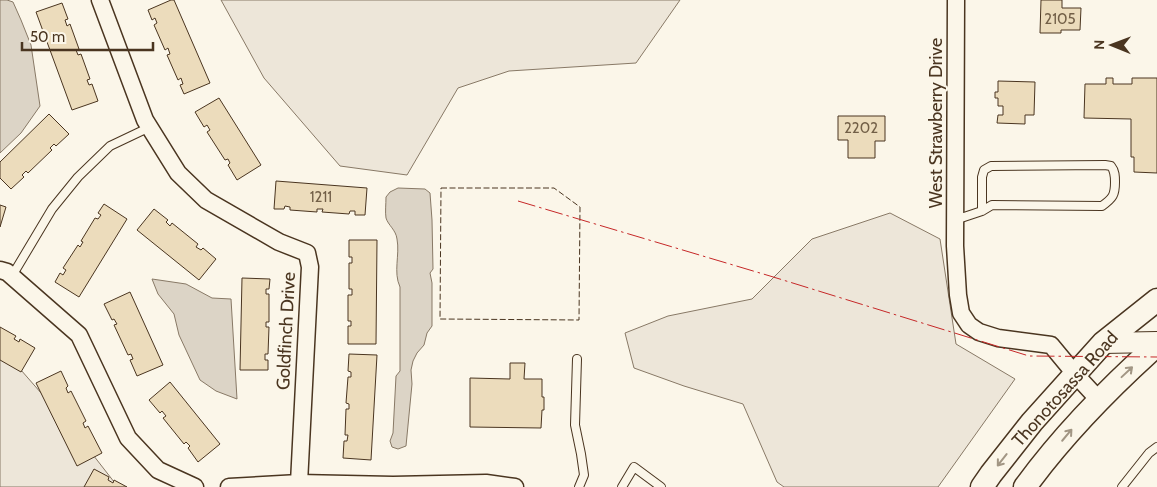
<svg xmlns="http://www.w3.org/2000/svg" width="1157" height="487" font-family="Cabin,sans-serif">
	<rect width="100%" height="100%" fill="#fbf6e9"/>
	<g fill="#ede6d9" stroke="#887966">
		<path d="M221 0H680L636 63 509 71 458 88 407 175 340 166 264 78Z"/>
		<path d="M890 213 940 239 956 344 1015 379 938 487H784L777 482 743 404 684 386 634 368 625 333 668 316 752 299 812 239Z"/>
		<path d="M0 346 76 433 118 487H0Z"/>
	</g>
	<g fill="#dcd4c6" stroke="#887966">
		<path d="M0 0H7L13 2 21 20 31 45 40 106 21 133 0 153Z"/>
		<path d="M398 188 425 189 430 193 432 220 433 269 430 273 432 283V326L427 333 424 345 417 353 413 361 411 370 412 384 406 446 398 449 392 447 390 441 393 433 396 376 400 371V287C393 272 400 255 397 239 396 230 388 225 386 218 385 212 386 204 386 197L390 192Z"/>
		<path d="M152 279 186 284 212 298 231 299 237 399 216 391 200 380 179 335 174 314 158 294Z"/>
	</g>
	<g fill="#ecdcbc" stroke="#4a3520">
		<path d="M171 0H174L210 83 184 94 180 85 183 84 181 78 178 80 167 55 170 54 168 48 165 50 154 25 157 23 155 18 152 20 148 10Z"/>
		<path d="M1041 0H1062V8H1081L1080 30H1061V33H1040Z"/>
		<path d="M62 3 68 19 65 20 67 26 70 24 79 49 76 50 78 55 81 54 90 79 87 80 89 85 92 84 98 101 72 110 36 12Z"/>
		<path d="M1106 78H1113V84H1132V78H1157V173L1134 172V157H1131V119L1084 118 1085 84H1106Z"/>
		<path d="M998 81 1035 82 1034 115H1025V124L997 123 998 115H1003V106H998V98H995V92H998Z"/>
		<path d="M219 98 261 165 237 180 228 165 230 163 228 159 225 160 207 132 210 130 207 125 204 127 195 112Z"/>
		<path d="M49 114 69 134 56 146 54 144 50 148 52 150 28 173 26 171 22 175 24 177 11 189 0 178V162Z"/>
		<path d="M838 116H885V141H875V158H848V140H838Z"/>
		<path d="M276 181 367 188 365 215H355V211H350L349 214 322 212 323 209H317V212L290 210V207L285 206 284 209H274Z"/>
		<path d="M104 204 127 219 79 297 55 282 60 273 63 275 66 270 63 268 78 245 80 247 83 242 81 241 95 218 98 219 101 215 98 213Z"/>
		<path d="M0 205 6 207 0 227Z"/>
		<path d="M154 209 168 220 166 222 170 226 172 223 198 244 196 247 201 250 203 248 216 259 199 280 137 230Z"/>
		<path d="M349 240H377L376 344H348V326H351V321H348V295H352V289H349V263H352V257H349Z"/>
		<path d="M242 278 270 279 269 289H266V294H269V322H266V327H269L268 354H265V360H268V370H240Z"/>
		<path d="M130 292 163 365 137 376 130 360 133 359 131 354 128 355 114 325 117 324 114 319 112 320 104 304Z"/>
		<path d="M0 327 16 336 14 339 19 342 20 339 35 348 21 372 0 360Z"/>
		<path d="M349 354 377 355 371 460 343 458 344 441H347L348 435H345L346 409H349V404L346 403 348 377H351V372L348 371Z"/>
		<path d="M510 363H525L524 379H542V397H544V410H542L541 428 470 427V378L510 379Z"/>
		<path d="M61 371 68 386 66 388 68 393 71 391 86 421 83 423 85 428 88 426 102 453 77 466 36 383Z"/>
		<path d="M170 382 220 444 198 462 188 448 190 446 186 442 184 444 163 418 166 416 162 411 160 413 149 400Z"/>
		<path d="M94 469 109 477 108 480 113 483 114 480 127 487H84Z"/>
	</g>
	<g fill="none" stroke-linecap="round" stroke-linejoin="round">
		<defs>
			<g id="service">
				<path d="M955 220 982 211 992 205 1102 206C1113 198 1115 195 1115 182 1115 176 1115 171 1111 166L1105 165 991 166 984 170 982 177V211"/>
				<path d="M12 276 52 209 78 177 110 146 150 127"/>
				<path d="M577 359 575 425 581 454 584 475 579 487"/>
				<path d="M622 487 634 467 661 487"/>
				<path d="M1122 487 1149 453 1157 447"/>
			</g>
			<g id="minor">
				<path d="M100 0 145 120 178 173 206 200 279 242 307 253 310 267 299 483 229 487"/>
				<path d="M956 0 955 246 958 295 961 313 969 325 979 332 998 338 1051 345 1075 374 1099 400"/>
				<path d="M0 270 7 272 79 335 128 438 158 470 195 487"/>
				<path d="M299 483 393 485 486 483 515 487"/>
			</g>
			<path id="tertiary" d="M1103 343 1157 342"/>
			<g id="secondary">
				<path d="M982 487 991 474 1032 422 1103 343 1157 300"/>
				<path d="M1025 487C1063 435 1109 388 1157 345"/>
			</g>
		</defs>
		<use href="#service" stroke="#4a3520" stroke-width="10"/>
		<use href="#minor" stroke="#4a3520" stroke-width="19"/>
		<use href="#tertiary" stroke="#4a3520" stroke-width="22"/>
		<use href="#secondary" stroke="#4a3520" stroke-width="25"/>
		<use href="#service" stroke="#fbf6e9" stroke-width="8"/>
		<use href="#minor" stroke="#fbf6e9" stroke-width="16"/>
		<use href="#tertiary" stroke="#fbf6e9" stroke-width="20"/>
		<use href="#secondary" stroke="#fbf6e9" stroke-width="22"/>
		<path stroke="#4a3520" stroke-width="1" stroke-dasharray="6 2.5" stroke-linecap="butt" d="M441 188H554L580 207 579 320 440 319Z"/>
		<path stroke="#c62828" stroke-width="1" stroke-dasharray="18 4 2.5 4" stroke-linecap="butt" d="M518 201 770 276 1029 356 1157 357"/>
	</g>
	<defs><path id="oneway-shaft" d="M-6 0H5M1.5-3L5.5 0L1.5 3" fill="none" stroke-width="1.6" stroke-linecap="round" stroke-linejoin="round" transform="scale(1.25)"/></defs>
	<g stroke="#a29684">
		<use href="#oneway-shaft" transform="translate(1127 372) rotate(-43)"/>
		<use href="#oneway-shaft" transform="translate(1067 435) rotate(-50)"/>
		<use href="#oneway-shaft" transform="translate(1002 460) rotate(128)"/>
	</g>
	<g text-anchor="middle" stroke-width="4" stroke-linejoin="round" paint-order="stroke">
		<g font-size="15" fill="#725f47">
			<text x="1060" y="24">2105</text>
			<text x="861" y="133">2202</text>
			<text x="321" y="202">1211</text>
		</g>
		<g font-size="18" fill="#4a3520" stroke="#fbf6e9">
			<text transform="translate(936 123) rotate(-90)" y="6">West Strawberry Drive</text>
			<text transform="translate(286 331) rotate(-87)" y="6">Goldfinch Drive</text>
			<text transform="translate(1065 389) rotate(-48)" y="6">Thonotosassa Road</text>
		</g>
	</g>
	<g transform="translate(1112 45) rotate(271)" stroke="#fbf6e9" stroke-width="4" paint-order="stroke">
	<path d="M0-4L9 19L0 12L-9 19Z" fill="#4a3520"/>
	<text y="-8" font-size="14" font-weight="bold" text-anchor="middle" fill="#4a3520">N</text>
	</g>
	<path d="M22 42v8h131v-8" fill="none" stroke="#4a3520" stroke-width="2.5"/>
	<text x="30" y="42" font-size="15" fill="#4a3520" stroke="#fbf6e9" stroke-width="4" paint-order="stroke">50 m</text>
</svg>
